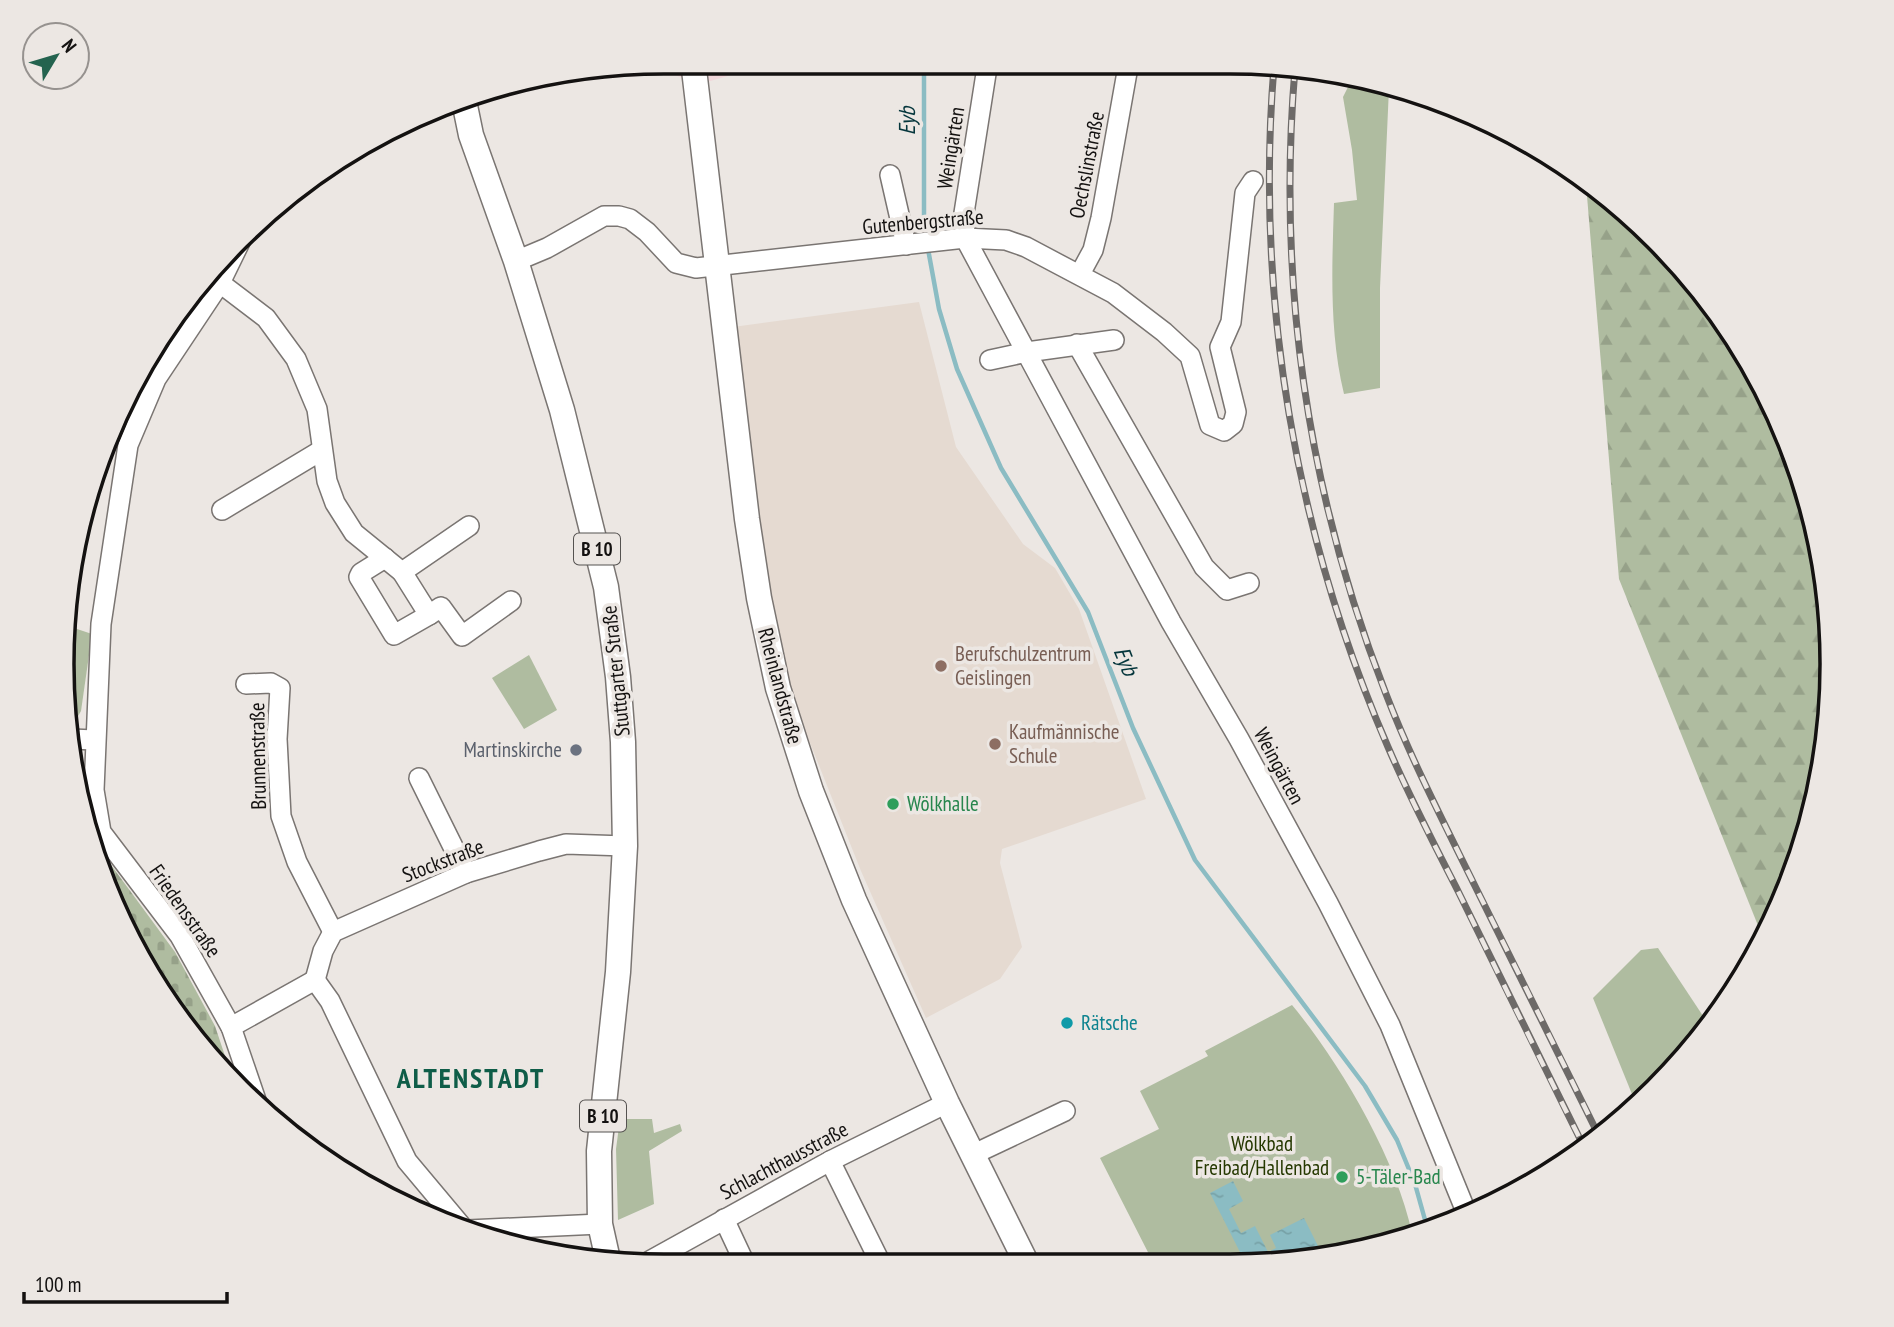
<svg xmlns="http://www.w3.org/2000/svg" width="1894" height="1327" font-family="'PT Sans Narrow',sans-serif">
	<defs>
		<pattern id="forest-firs" width="22" height="20" patternUnits="userSpaceOnUse" patternTransform="scale(1.75)"><rect width="22" height="20" fill="#afbca0"/><path d="M5 1l3.5 6h-7zM16 11l3.5 6h-7z" fill="#96a189"/></pattern>
		<pattern id="cemetery-stones" width="16" height="16" patternUnits="userSpaceOnUse" patternTransform="scale(1.75)"><rect width="16" height="16" fill="#afbca0"/><path d="M2 7V4a2 2 0 0 1 4 0v3zM10 15v-3a2 2 0 0 1 4 0v3z" fill="#96a189"/></pattern>
		<pattern id="water-ripples" width="26" height="14" patternUnits="userSpaceOnUse" patternTransform="scale(1.75)"><rect width="26" height="14" fill="#8bbcc3"/><path d="M2 4q2-2 4 0t4 0M15 11q2-2 4 0t4 0" fill="none" stroke="#77a1a6"/></pattern>
	</defs>
	<rect width="100%" height="100%" fill="#ece7e3"/>
	<path fill="#f1d7da" d="M664 61H780L700 84 669 73 627 77 624 66Z"/>
	<path fill="#e5dad1" d="M919 302 956 447 1023 544 1055 568 1079 609 1146 799 1002 849 1000 863 1022 947 1000 979 926 1018 861 871 789 690 760 542 733 327Z"/>
	<g fill="#afbca0">
		<path d="M1354 75 1389 88 1380 288V388L1344 394C1329 332 1332 266 1334 203L1357 200 1352 150 1343 97Z"/>
		<path d="M68 626 92 634 81 711 74 723H71Z"/>
		<path d="M529 655 557 710 524 729 492 678Z"/>
		<path d="M1658 948 1709 1025 1656 1090 1636 1104 1593 998 1641 950Z"/>
		<path d="M1292 1005C1340 1063 1396 1158 1412 1233L1348 1254 1231 1266H1155L1100 1158 1159 1129 1140 1091 1208 1056 1205 1051Z"/>
		<path d="M620 1119H652L654 1133 680 1124 682 1131 649 1151 654 1204 618 1220 616 1149Z"/>
	</g>
	<path fill="url(#forest-firs)" d="M1586 184 1657 238 1731 329 1787 433 1821 546 1833 664 1821 781 1787 894 1763 938 1619 579Z"/>
	<path fill="url(#cemetery-stones)" d="M103 854 175 952 215 1026 233 1080 124 930 99 857Z"/>
	<path fill="url(#water-ripples)" d="M1233 1181 1243 1201 1229 1209 1241 1233 1255 1226 1268 1252 1276 1248 1270 1235 1304 1218 1320 1250 1304 1259 1282 1261 1280 1257 1272 1262 1246 1264 1210 1193Z"/>
	<g fill="none" stroke-linecap="round" stroke-linejoin="round">
		<g stroke="#8bbcc3" stroke-width="4.5">
			<path d="M924 61V218L926 237"/>
			<path d="M928 249 939 309 957 369 1001 468 1088 612 1133 728 1195 860 1365 1086 1397 1140 1415 1184 1427 1227"/>
		</g>
		<defs>
			<g id="minor">
				<path d="M988 61 964 213 965 238 1171 622 1239 739 1328 903 1390 1025 1467 1214"/>
				<path d="M890 175 906 245"/>
				<path d="M241 240 220 283 156 379 128 445 101 624 94 790 101 832 180 936 231 1027 258 1106"/>
				<path d="M516 261 547 248 604 216H619L630 219 647 232 676 263 696 268 965 238 1006 240 1026 247 1113 293 1164 332 1190 356 1210 425 1224 431 1233 424 1236 412 1220 347 1231 322 1245 193 1253 181"/>
				<path d="M1080 274 1093 250 1101 218 1129 61"/>
				<path d="M220 283 266 318 296 359 317 409 327 481 335 503 354 533 402 572 469 526"/>
				<path d="M1077 344 1204 567 1227 590 1249 583"/>
				<path d="M990 360 1027 352 1114 340"/>
				<path d="M222 510 322 450"/>
				<path d="M385 558 361 573 359 577 394 635 429 615"/>
				<path d="M402 572 429 615 441 607 462 636 511 601"/>
				<path d="M246 684 271 683 280 688 277 739 281 816 297 862 333 932"/>
				<path d="M71 739 95 740"/>
				<path d="M419 778 466 873"/>
				<path d="M315 980 323 951 333 932 466 873 539 851 566 844 625 846"/>
				<path d="M231 1027 315 980 330 1001 407 1161 464 1229"/>
				<path d="M972 1155 1065 1111"/>
				<path d="M830 1161 882 1266"/>
				<path d="M724 1219 746 1266"/>
				<path d="M468 1230 600 1224"/>
				<path d="M644 1264 830 1161 947 1103"/>
			</g>
			<g id="major">
				<path d="M693 61 747 519 759 598 778 688 811 791 854 900 947 1103 1028 1266"/>
				<path d="M464 101 471 135 516 261 562 410 606 587 618 677 623 742 625 846 618 972 599 1151 600 1224 608 1260"/>
			</g>
		</defs>
		<use href="#minor" stroke="#7a7572" stroke-width="22"/>
		<use href="#major" stroke="#7a7572" stroke-width="27"/>
		<use href="#minor" stroke="#fff" stroke-width="19"/>
		<use href="#major" stroke="#fff" stroke-width="24"/>
		<defs>
			<g id="rail">
				<path d="M1274 66C1255 298 1295 533 1388 747 1409 796 1434 844 1458 891 1499 975 1540 1059 1582 1143"/>
				<path d="M1295 68C1277 284 1307 492 1386 694 1411 759 1443 821 1474 884 1515 966 1556 1049 1597 1132"/>
			</g>
		</defs>
		<use href="#rail" stroke="#6d6a68" stroke-width="7"/>
		<use href="#rail" stroke="#ece7e3" stroke-width="4.5" stroke-dasharray="13" stroke-linecap="butt"/>
	</g>
	<g fill="#8d6e63" stroke="#ece7e3" stroke-width="2.5">
		<circle cx="941" cy="666" r="7"/>
		<circle cx="995" cy="744" r="7"/>
	</g>
	<circle fill="#6b7280" stroke="#ece7e3" stroke-width="2.5" cx="576" cy="750" r="7"/>
	<g fill="#2e9e5b" stroke="#ece7e3" stroke-width="2.5">
		<circle cx="893" cy="804" r="7"/>
		<circle cx="1342" cy="1177" r="7"/>
	</g>
	<circle fill="#0f9aa8" stroke="#ece7e3" stroke-width="2.5" cx="1067" cy="1023" r="7"/>
	<g text-anchor="middle" stroke-width="7" stroke-linejoin="round" paint-order="stroke">
		<g fill="#ece7e3" stroke="#555250" stroke-width="2">
			<rect x="574" y="533.5" width="46" height="31" rx="5"/>
			<rect x="580" y="1100.5" width="46" height="31" rx="5"/>
		</g>
		<g font-size="19" font-weight="bold" fill="#141211">
			<text x="597" y="556">B 10</text>
			<text x="603" y="1123">B 10</text>
		</g>
		<g font-size="21" fill="#141211" stroke="#ece7e3">
			<text transform="translate(951 148) rotate(-81)" y="7">Weingärten</text>
			<text transform="translate(1087 165) rotate(-79)" y="7">Oechslinstraße</text>
			<text transform="translate(923 222) rotate(-5)" y="7">Gutenbergstraße</text>
			<text transform="translate(616 671) rotate(-96)" y="7">Stuttgarter Straße</text>
			<text transform="translate(780 686) rotate(75)" y="7">Rheinlandstraße</text>
			<text transform="translate(258 756) rotate(-91)" y="7">Brunnenstraße</text>
			<text transform="translate(1279 766) rotate(62)" y="7">Weingärten</text>
			<text transform="translate(443 861) rotate(-21)" y="7">Stockstraße</text>
			<text transform="translate(185 911) rotate(55)" y="7">Friedensstraße</text>
			<text transform="translate(784 1161) rotate(-28)" y="7">Schlachthausstraße</text>
		</g>
		<g font-size="21" fill="#785e54" stroke="#ece7e3" text-anchor="start">
			<text x="955" y="661">Berufschulzentrum<tspan x="955" dy="24">Geislingen</tspan></text>
			<text x="1009" y="739">Kaufmännische<tspan x="1009" dy="24">Schule</tspan></text>
		</g>
		<g font-size="21" fill="#5b616d" stroke="#ece7e3" text-anchor="end">
			<text x="562" y="757">Martinskirche</text>
		</g>
		<g font-size="21" fill="#27864d" stroke="#ece7e3" text-anchor="start">
			<text x="907" y="811">Wölkhalle</text>
			<text x="1356" y="1184">5-Täler-Bad</text>
		</g>
		<g font-size="21" fill="#0d838f" stroke="#ece7e3" text-anchor="start">
			<text x="1081" y="1030">Rätsche</text>
		</g>
		<g font-size="21" fill="#253800" stroke="#ece7e3">
			<text x="1262" y="1151">Wölkbad<tspan x="1262" dy="24">Freibad/Hallenbad</tspan></text>
		</g>
		<g font-size="23" font-style="italic" fill="#05363c" stroke="#ece7e3">
			<text transform="translate(907 121) rotate(-90)" y="8">Eyb</text>
			<text transform="translate(1126 661) rotate(68)" y="8">Eyb</text>
		</g>
		<g font-size="28" font-weight="bold" letter-spacing="2" fill="#0f5d48" stroke="#ece7e3">
			<text x="471" y="1088">ALTENSTADT</text>
		</g>
	</g>
	<path d="M0 0H1894V1327H0ZM664 74H1230A590 590 0 0 1 1820 664V664A590 590 0 0 1 1230 1254H664A590 590 0 0 1 74 664V664A590 590 0 0 1 664 74Z" fill="#ece7e3" fill-rule="evenodd"/>
	<path fill="none" stroke="#141211" stroke-width="3.5" d="M664 74H1230A590 590 0 0 1 1820 664V664A590 590 0 0 1 1230 1254H664A590 590 0 0 1 74 664V664A590 590 0 0 1 664 74Z"/>
	<g transform="translate(56 56) rotate(52)"><circle r="33" fill="#ece7e3" stroke="#96928f" stroke-width="2"/>
	<path d="M0-5L12 26L0 18L-12 26Z" fill="#24634f"/>
	<text y="-10" font-size="19" font-weight="bold" text-anchor="middle" fill="#141211">N</text>
	</g>
	<path d="M24 1292v10h203v-10" fill="none" stroke="#141211" stroke-width="3.5"/>
	<text x="35" y="1292" font-size="21" fill="#141211" stroke="#ece7e3" stroke-width="5" paint-order="stroke">100 m</text>
</svg>
